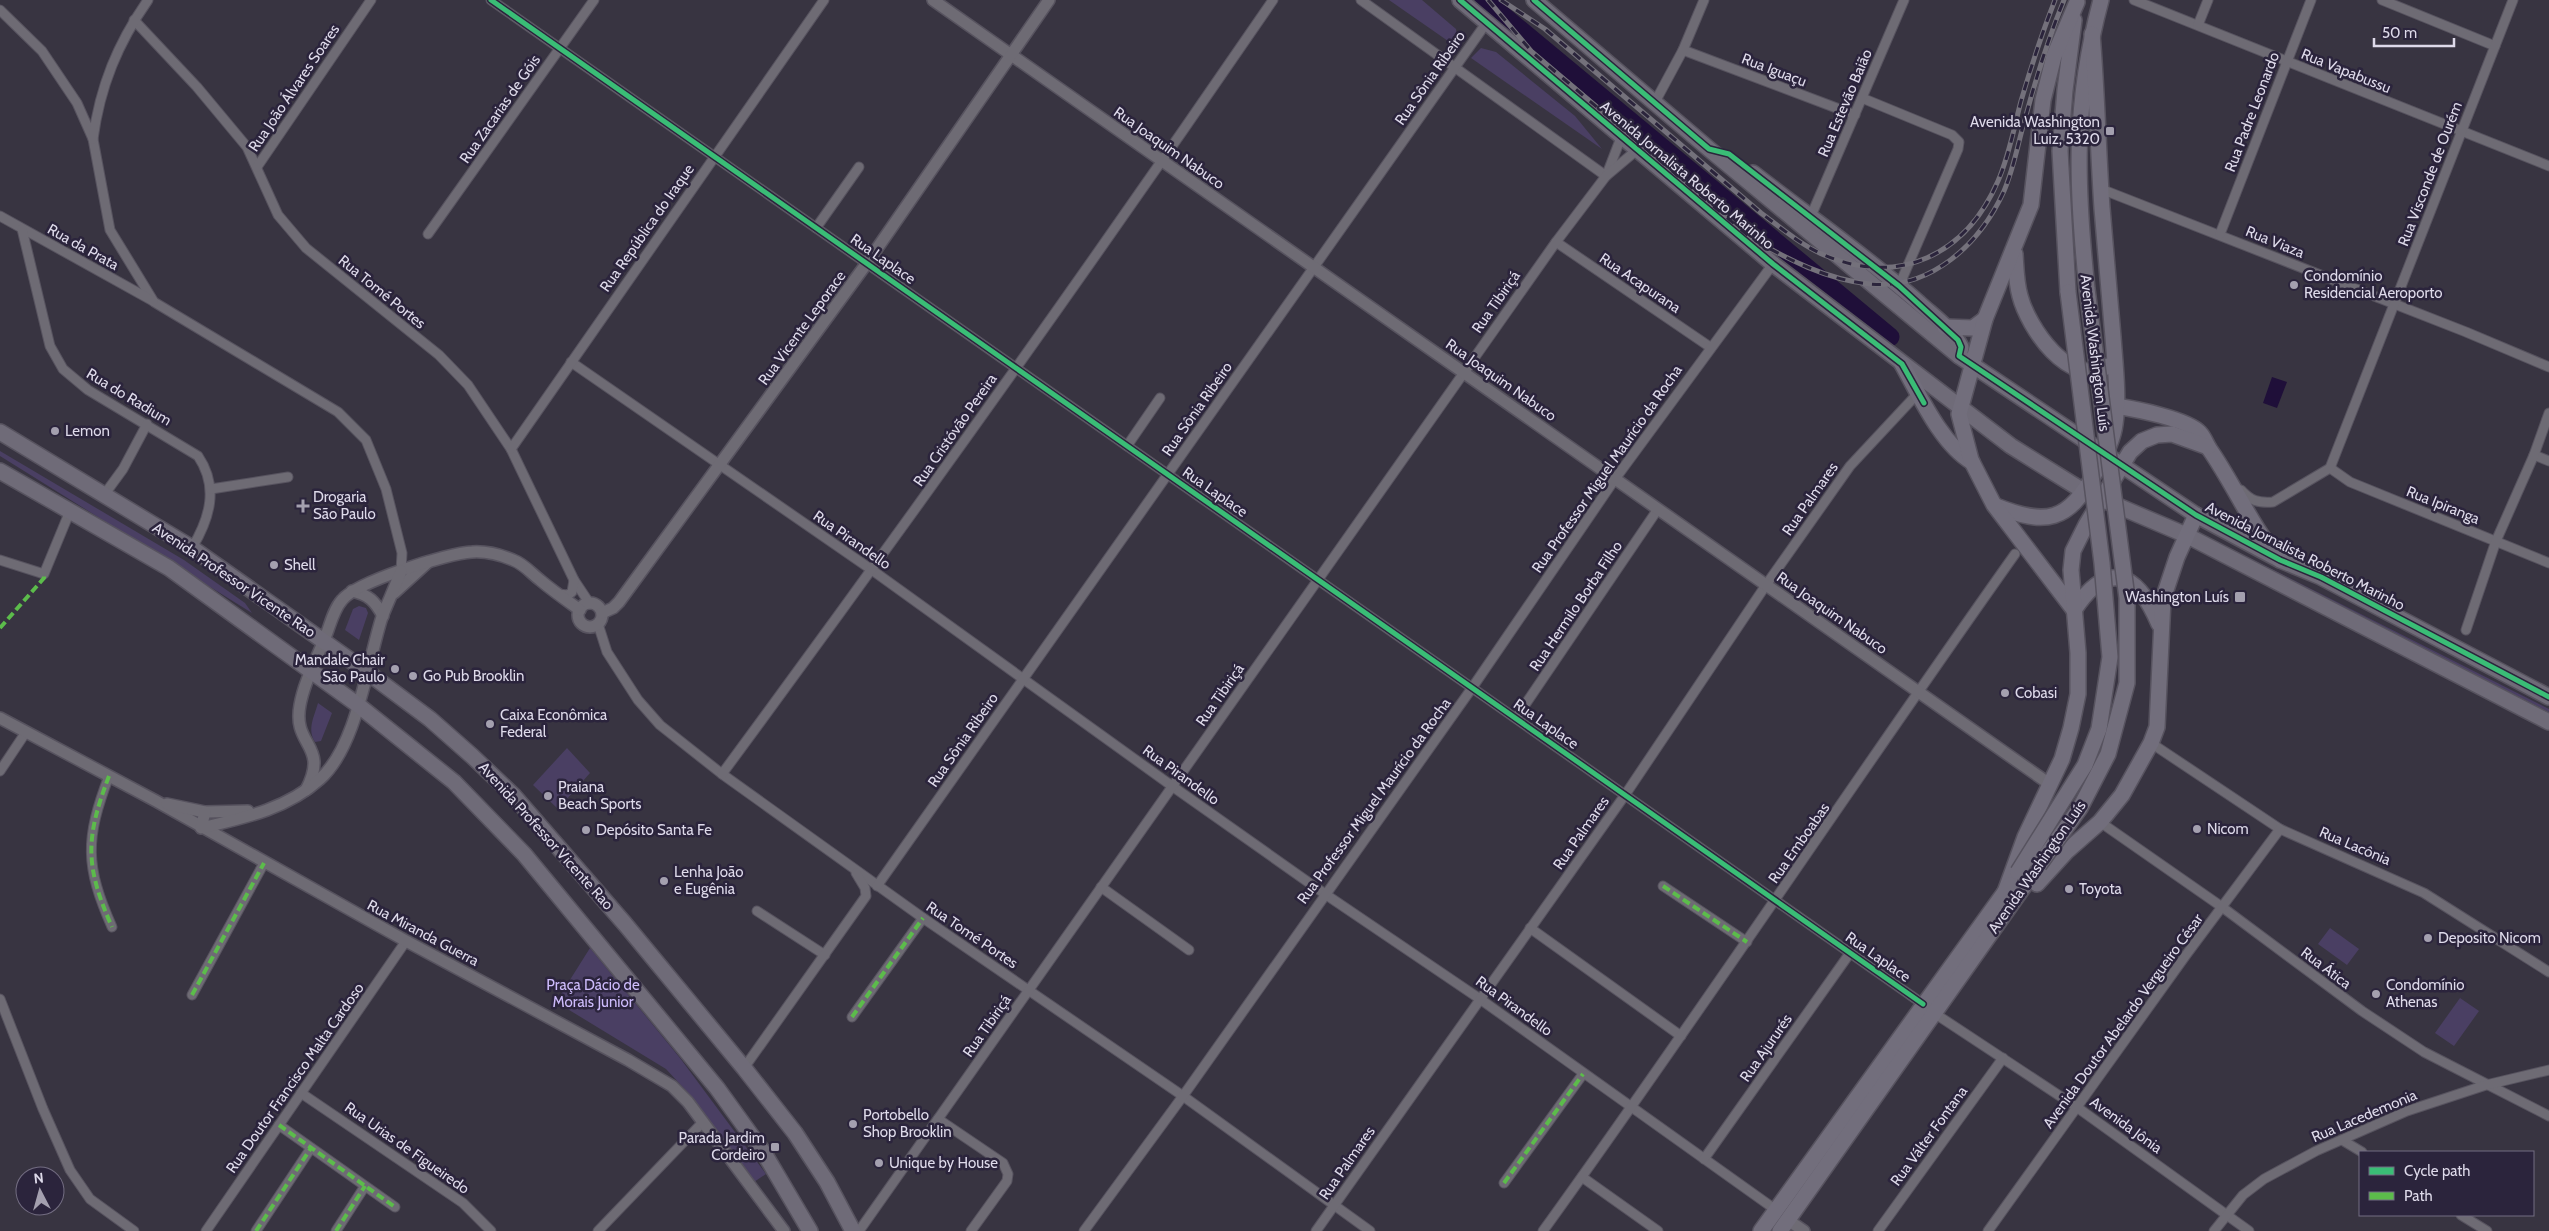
<svg xmlns="http://www.w3.org/2000/svg" width="2549" height="1231" font-family="Cabin,sans-serif">
	<rect width="100%" height="100%" fill="#383441"/>
	<g fill="#4a3f63">
		<path d="M1389 0H1422L1456 29 1457 35 1454 40 1448 41Z"/>
		<path d="M1481 48 1496 52 1575 116 1602 149 1471 58Z"/>
		<path d="M0 451 184 560 245 603 252 613 0 456Z"/>
		<path d="M2208 537 2549 709V712L2207 540Z"/>
		<path d="M359 606 366 608 368 613 359 640 345 630 353 609Z"/>
		<path d="M318 703 332 713 321 741 315 742C307 729 314 717 318 703Z"/>
		<path d="M567 748 590 773 558 809 533 785Z"/>
		<path d="M2330 928 2359 949 2347 965 2318 944Z"/>
		<path d="M590 948 680 1058 766 1174 754 1182 690 1095 666 1069 556 1002Z"/>
		<path d="M2460 998 2479 1011 2454 1046 2435 1033Z"/>
	</g>
	<path fill="#1f0f39" d="M2272 377 2287 382 2277 408 2263 403Z"/>
	<g fill="none" stroke-linecap="round" stroke-linejoin="round">
		<path stroke="#1f0f39" stroke-width="19" d="M1484 0 1890 337"/>
		<defs>
			<g id="minor">
				<path d="M491 0 1923 1004"/>
				<path d="M1361 0 1606 176"/>
				<path d="M2134 0 2549 166"/>
				<path d="M2382 0 2495 46"/>
				<path d="M0 10 42 51 77 103 93 139 110 230 154 302 338 412 366 440 386 489 402 553 401 571"/>
				<path d="M134 20 197 87 247 147 278 215 306 248 439 355 468 385 511 449 574 580 590 604"/>
				<path d="M2198 25 2208 0"/>
				<path d="M1683 50 1855 115"/>
				<path d="M1862 98 1952 135 1959 142 1958 149 1899 286"/>
				<path d="M1655 102 1683 50 1704 0"/>
				<path d="M93 139C100 86 118 43 148 0"/>
				<path d="M257 167 371 0"/>
				<path d="M1607 174 1622 135"/>
				<path d="M2101 189 2466 332 2549 367"/>
				<path d="M0 216 153 301"/>
				<path d="M1811 216 1904 0"/>
				<path d="M816 228 859 167"/>
				<path d="M22 229 50 346 63 369 88 390 198 456C219 487 210 518 192 548"/>
				<path d="M428 234 594 0"/>
				<path d="M2220 234 2311 0"/>
				<path d="M1556 242 1710 347"/>
				<path d="M571 362 872 570 1172 786 1325 894 1480 999 1776 1210"/>
				<path d="M1127 446 1160 398"/>
				<path d="M511 449 824 0"/>
				<path d="M2534 455 2549 461"/>
				<path d="M2330 468 2350 482 2549 563"/>
				<path d="M211 489 288 477"/>
				<path d="M2241 490C2251 501 2258 503 2273 502L2330 468 2513 0"/>
				<path d="M104 495 123 469 147 424"/>
				<path d="M0 560 44 574 70 511"/>
				<path d="M558 594 568 595 572 592 574 580"/>
				<path d="M598 624 607 652 638 700 660 725 722 774 923 918 1183 1096 1370 1231"/>
				<path d="M2466 630 2496 541 2534 455 2549 413"/>
				<path d="M1516 718 1658 509"/>
				<path d="M2151 743 2280 829 2424 893 2549 972"/>
				<path d="M0 771 26 732"/>
				<path d="M722 774C910 519 1094 261 1273 0"/>
				<path d="M109 776C85 839 85 866 112 927"/>
				<path d="M2100 822 2222 907 2362 1011 2424 1052 2549 1116"/>
				<path d="M877 886 1487 22"/>
				<path d="M1663 886 1747 942"/>
				<path d="M1101 887 1189 950"/>
				<path d="M757 911 825 955"/>
				<path d="M1530 928 1681 1036"/>
				<path d="M192 995 264 863"/>
				<path d="M0 999 43 1109 70 1170 90 1199 134 1231"/>
				<path d="M1934 1013 2078 1108 2249 1231"/>
				<path d="M852 1017 923 918"/>
				<path d="M744 1068 866 896 865 888 856 873"/>
				<path d="M301 1093 463 1203 491 1231"/>
				<path d="M938 1119 1003 1163 1008 1174 1007 1181 971 1231"/>
				<path d="M279 1125 395 1207"/>
				<path d="M2342 1140 2362 1152"/>
				<path d="M1704 1159 1850 953"/>
				<path d="M1582 1177 1658 1231"/>
				<path d="M1504 1183 1583 1074"/>
				<path d="M2461 1215 2487 1231"/>
				<path d="M206 1231 406 941"/>
				<path d="M256 1231 311 1148"/>
				<path d="M336 1231 365 1186"/>
				<path d="M598 1231 702 1123"/>
				<path d="M859 1231 1556 242 1606 176 1638 149"/>
				<path d="M1084 1231 1183 1096 1472 688 1615 479 1773 264"/>
				<path d="M1316 1231 1625 795 1766 585 1850 466 1920 391"/>
				<path d="M1543 1231C1704 1008 1856 778 2015 554"/>
				<path d="M1878 1231 2003 1058"/>
				<path d="M1988 1231 2186 955 2280 829"/>
				<path d="M2214 1231 2243 1195 2264 1179 2316 1151 2407 1111 2486 1085 2549 1070"/>
			</g>
			<g id="tertiary">
				<path d="M933 0 2051 785"/>
				<path d="M352 591C369 595 375 601 383 616"/>
				<path d="M394 593 428 562"/>
				<circle cx="590" cy="615" r="12"/>
				<path d="M602 613 613 608 619 602 867 263 1049 0"/>
				<path d="M0 718 156 801 406 941 628 1060 672 1086 688 1102 784 1231"/>
				<path d="M306 790C330 744 292 747 300 705 304 682 316 660 325 638 330 626 333 610 342 600 356 582 448 553 472 552 486 551 501 555 513 560 524 564 531 573 540 580 553 591 566 600 580 610"/>
				<path d="M167 804 205 812 248 811"/>
				<path d="M205 812 201 828C244 818 287 809 320 779 357 746 367 664 382 617 388 602 395 587 401 571"/>
				<path d="M1788 1220 1804 1231"/>
			</g>
			<g id="primary">
				<path d="M1460 0 1773 264 2011 446 2085 492 2186 535 2549 722"/>
				<path d="M1534 0 1709 149 1959 356 2196 515 2280 560 2321 577 2549 697"/>
				<path d="M1753 173C1808 216 1866 256 1919 303 1933 316 1952 329 1961 347L1959 356"/>
				<path d="M0 432 192 548 367 672 430 719 472 756 513 795 625 924 744 1068 795 1133 827 1182 853 1231"/>
				<path d="M0 471 169 568 358 705 454 782 524 854 717 1088 764 1153 810 1231"/>
			</g>
			<g id="trunk">
				<path d="M2015 254C2016 268 2016 282 2020 296 2028 327 2069 389 2108 366"/>
				<path d="M2087 289C2076 184 2073 104 2101 0"/>
				<path d="M2068 292 2060 151 2065 90 2074 20"/>
				<path d="M1945 327 1973 328 1985 319"/>
				<path d="M1902 364C1919 394 1941 444 1972 462"/>
				<path d="M2116 406C2135 409 2188 419 2200 433 2204 437 2206 444 2210 450 2235 486 2251 526 2280 560"/>
				<path d="M1996 506C2046 526 2068 522 2095 473 2104 458 2113 441 2115 424 2119 396 2115 365 2113 337 2109 294 2106 251 2102 208 2098 150 2097 92 2092 34"/>
				<path d="M2074 610 1994 505 1971 460 1959 414 1985 319 2031 205 2043 100 2054 56 2077 2"/>
				<path d="M2074 610C2108 559 2137 572 2159 624"/>
				<path d="M2037 884 2067 851 2100 822 2122 795 2151 743 2157 727 2163 599 2177 557 2196 515"/>
				<path d="M2005 892 2025 837 2062 759 2071 728 2078 694V653L2071 570 2073 551 2086 525 2130 452 2142 441 2157 435 2172 434 2208 447"/>
				<path d="M1761 1231 2010 885"/>
				<path d="M1780 1231 2039 865"/>
			</g>
		</defs>
		<use href="#minor" stroke="#57535f" stroke-width="11"/>
		<use href="#tertiary" stroke="#57535f" stroke-width="14"/>
		<use href="#primary" stroke="#57535f" stroke-width="18"/>
		<use href="#trunk" stroke="#57535f" stroke-width="18"/>
		<use href="#minor" stroke="#6e6b74" stroke-width="9"/>
		<use href="#tertiary" stroke="#6e6b74" stroke-width="11"/>
		<use href="#primary" stroke="#6f6b78" stroke-width="15"/>
		<use href="#trunk" stroke="#726e7c" stroke-width="15"/>
		<defs>
			<g id="rail">
				<path d="M1488 0 1532 52 1751 238C1787 259 1827 280 1870 284 1931 290 1980 244 2004 191 2014 168 2018 143 2025 119 2036 78 2048 39 2064 0"/>
				<path d="M1501 0 1545 29 1761 213C1781 228 1801 245 1824 255 1899 287 1966 255 1998 181 2009 156 2014 128 2021 101 2031 67 2042 33 2055 0"/>
			</g>
		</defs>
		<use href="#rail" stroke="#74717b" stroke-width="5"/>
		<use href="#rail" stroke="#2b243c" stroke-width="3" stroke-dasharray="9" stroke-linecap="butt"/>
		<defs>
			<g id="trunk-bridge">
				<path d="M2039 865 2080 808 2108 754 2127 683V598L2087 289"/>
				<path d="M2018 872 2085 765 2099 729 2110 657 2102 563 2068 292"/>
			</g>
		</defs>
		<use href="#trunk-bridge" stroke="#57535f" stroke-width="18" stroke-linecap="butt"/>
		<use href="#trunk-bridge" stroke="#726e7c" stroke-width="15"/>
		<g stroke="#5cbc4b" stroke-width="4" stroke-dasharray="8 4" stroke-linecap="butt">
			<path d="M0 628 44 578V574"/>
			<path d="M109 776C85 839 85 866 112 927"/>
			<path d="M1663 886 1747 942"/>
			<path d="M192 995 264 863"/>
			<path d="M852 1017 923 918"/>
			<path d="M279 1125 395 1207"/>
			<path d="M1504 1183 1583 1074"/>
			<path d="M256 1231 311 1148"/>
			<path d="M336 1231 365 1186"/>
		</g>
		<defs>
			<g id="cycleway">
				<path d="M491 0 1923 1004"/>
				<path d="M1460 0 1773 264 1902 364 1924 403"/>
				<path d="M1534 0 1709 149 1729 154 1899 286 1958 340 1961 347 1959 356 2196 515 2280 560 2321 577 2549 697"/>
			</g>
		</defs>
		<use href="#cycleway" stroke="#2b243c" stroke-width="8"/>
		<use href="#cycleway" stroke="#3abd76" stroke-width="5"/>
	</g>
	<g fill="#a4a0af" stroke="#2b243c" stroke-width="2">
		<rect x="2105" y="126" width="10" height="10" rx="2.5"/>
		<circle cx="2294" cy="285" r="5"/>
		<circle cx="55" cy="431" r="5"/>
		<path d="M300.5 498.5h5v5h5v5h-5v5h-5v-5h-5v-5h5z"/>
		<circle cx="274" cy="565" r="5"/>
		<rect x="2234" y="591" width="12" height="12" rx="2.5"/>
		<circle cx="395" cy="669" r="5"/>
		<circle cx="413" cy="676" r="5"/>
		<circle cx="2005" cy="693" r="5"/>
		<circle cx="490" cy="724" r="5"/>
		<circle cx="548" cy="796" r="5"/>
		<circle cx="2197" cy="829" r="5"/>
		<circle cx="586" cy="830" r="5"/>
		<circle cx="664" cy="881" r="5"/>
		<circle cx="2069" cy="889" r="5"/>
		<circle cx="2428" cy="938" r="5"/>
		<circle cx="2376" cy="994" r="5"/>
		<circle cx="853" cy="1124" r="5"/>
		<rect x="770" y="1142" width="10" height="10" rx="2.5"/>
		<circle cx="879" cy="1163" r="5"/>
	</g>
	<g text-anchor="middle" stroke-width="5" stroke-linejoin="round" paint-order="stroke">
		<g font-size="15" fill="#dedaea" stroke="#2b243c">
			<text transform="translate(1774 70) rotate(21)" y="5">Rua Iguaçu</text>
			<text transform="translate(2346 71) rotate(22)" y="5">Rua Vapabussu</text>
			<text transform="translate(1430 78) rotate(-55)" y="5">Rua Sônia Ribeiro</text>
			<text transform="translate(294 88) rotate(-56)" y="5">Rua João Álvares Soares</text>
			<text transform="translate(1845 103) rotate(-67)" y="5">Rua Estevão Baião</text>
			<text transform="translate(500 109) rotate(-55)" y="5">Rua Zacarias de Góis</text>
			<text transform="translate(2252 112) rotate(-69)" y="5">Rua Padre Leonardo</text>
			<text transform="translate(1169 148) rotate(35)" y="5">Rua Joaquim Nabuco</text>
			<text transform="translate(2430 174) rotate(-69)" y="5">Rua Visconde de Ourém</text>
			<text transform="translate(1687 175) rotate(40)" y="5">Avenida Jornalista Roberto Marinho</text>
			<text transform="translate(647 228) rotate(-55)" y="5">Rua República do Iraque</text>
			<text transform="translate(2275 242) rotate(22)" y="5">Rua Viaza</text>
			<text transform="translate(83 247) rotate(29)" y="5">Rua da Prata</text>
			<text transform="translate(883 259) rotate(35)" y="5">Rua Laplace</text>
			<text transform="translate(1640 283) rotate(34)" y="5">Rua Acapurana</text>
			<text transform="translate(382 292) rotate(39)" y="5">Rua Tomé Portes</text>
			<text transform="translate(1496 302) rotate(-55)" y="5">Rua Tibiriçá</text>
			<text transform="translate(802 328) rotate(-54)" y="5">Rua Vicente Leporace</text>
			<text transform="translate(2095 353) rotate(83)" y="5">Avenida Washington Luís</text>
			<text transform="translate(1501 380) rotate(35)" y="5">Rua Joaquim Nabuco</text>
			<text transform="translate(129 397) rotate(31)" y="5">Rua do Radium</text>
			<text transform="translate(1197 409) rotate(-55)" y="5">Rua Sônia Ribeiro</text>
			<text transform="translate(955 430) rotate(-55)" y="5">Rua Cristóvão Pereira</text>
			<text transform="translate(1607 469) rotate(-55)" y="5">Rua Professor Miguel Maurício da Rocha</text>
			<text transform="translate(1215 492) rotate(35)" y="5">Rua Laplace</text>
			<text transform="translate(1810 499) rotate(-55)" y="5">Rua Palmares</text>
			<text transform="translate(2443 505) rotate(22)" y="5">Rua Ipiranga</text>
			<text transform="translate(852 540) rotate(35)" y="5">Rua Pirandello</text>
			<text transform="translate(2305 556) rotate(27)" y="5">Avenida Jornalista Roberto Marinho</text>
			<text transform="translate(234 580) rotate(34)" y="5">Avenida Professor Vicente Rao</text>
			<text transform="translate(1576 606) rotate(-56)" y="5">Rua Hermilo Borba Filho</text>
			<text transform="translate(1832 613) rotate(35)" y="5">Rua Joaquim Nabuco</text>
			<text transform="translate(1220 695) rotate(-55)" y="5">Rua Tibiriçá</text>
			<text transform="translate(1546 724) rotate(35)" y="5">Rua Laplace</text>
			<text transform="translate(963 740) rotate(-55)" y="5">Rua Sônia Ribeiro</text>
			<text transform="translate(1181 775) rotate(36)" y="5">Rua Pirandello</text>
			<text transform="translate(1374 801) rotate(-54)" y="5">Rua Professor Miguel Maurício da Rocha</text>
			<text transform="translate(1581 833) rotate(-55)" y="5">Rua Palmares</text>
			<text transform="translate(546 836) rotate(48)" y="5">Avenida Professor Vicente Rao</text>
			<text transform="translate(1799 843) rotate(-55)" y="5">Rua Emboabas</text>
			<text transform="translate(2355 846) rotate(23)" y="5">Rua Lacônia</text>
			<text transform="translate(2037 867) rotate(-55)" y="5">Avenida Washington Luís</text>
			<text transform="translate(423 933) rotate(28)" y="5">Rua Miranda Guerra</text>
			<text transform="translate(972 935) rotate(34)" y="5">Rua Tomé Portes</text>
			<text transform="translate(1878 957) rotate(35)" y="5">Rua Laplace</text>
			<text transform="translate(2326 968) rotate(37)" y="5">Rua Ática</text>
			<text transform="translate(1514 1006) rotate(36)" y="5">Rua Pirandello</text>
			<text transform="translate(2123 1021) rotate(-54)" y="5">Avenida Doutor Abelardo Vergueiro César</text>
			<text transform="translate(987 1026) rotate(-55)" y="5">Rua Tibiriçá</text>
			<text transform="translate(1766 1048) rotate(-55)" y="5">Rua Ajururés</text>
			<text transform="translate(295 1078) rotate(-55)" y="5">Rua Doutor Francisco Malta Cardoso</text>
			<text transform="translate(2364 1116) rotate(-23)" y="5">Rua Lacedemonia</text>
			<text transform="translate(2126 1125) rotate(36)" y="5">Avenida Jônia</text>
			<text transform="translate(1929 1136) rotate(-54)" y="5">Rua Válter Fontana</text>
			<text transform="translate(407 1148) rotate(35)" y="5">Rua Urias de Figueiredo</text>
			<text transform="translate(1347 1163) rotate(-55)" y="5">Rua Palmares</text>
		</g>
		<g font-size="15" fill="#dedaea" stroke="#2b243c" text-anchor="start">
			<text x="2100" y="127" text-anchor="end">Avenida Washington<tspan x="2100" dy="17">Luiz, 5320</tspan></text>
			<text x="2304" y="281">Condomínio<tspan x="2304" dy="17">Residencial Aeroporto</tspan></text>
			<text x="65" y="436">Lemon</text>
			<text x="313" y="502">Drogaria<tspan x="313" dy="17">São Paulo</tspan></text>
			<text x="284" y="570">Shell</text>
			<text x="2229" y="602" text-anchor="end">Washington Luís</text>
			<text x="385" y="665" text-anchor="end">Mandale Chair<tspan x="385" dy="17">São Paulo</tspan></text>
			<text x="423" y="681">Go Pub Brooklin</text>
			<text x="2015" y="698">Cobasi</text>
			<text x="500" y="720">Caixa Econômica<tspan x="500" dy="17">Federal</tspan></text>
			<text x="558" y="792">Praiana<tspan x="558" dy="17">Beach Sports</tspan></text>
			<text x="2207" y="834">Nicom</text>
			<text x="596" y="835">Depósito Santa Fe</text>
			<text x="674" y="877">Lenha João<tspan x="674" dy="17">e Eugênia</tspan></text>
			<text x="2079" y="894">Toyota</text>
			<text x="2438" y="943">Deposito Nicom</text>
			<text x="2386" y="990">Condomínio<tspan x="2386" dy="17">Athenas</tspan></text>
			<text x="863" y="1120">Portobello<tspan x="863" dy="17">Shop Brooklin</tspan></text>
			<text x="765" y="1143" text-anchor="end">Parada Jardim<tspan x="765" dy="17">Cordeiro</tspan></text>
			<text x="889" y="1168">Unique by House</text>
		</g>
		<g font-size="15" fill="#cebcfc" stroke="#2b243c">
			<text x="593" y="990">Praça Dácio de<tspan x="593" dy="17">Morais Junior</tspan></text>
		</g>
	</g>
	<rect x="2359" y="1151" width="175" height="65" fill="#2b243c" stroke="#736d82"/>
	<rect x="2369" y="1167" width="25" height="8" fill="#3abd76" stroke="#736d82"/>
	<text x="2404" y="1176" font-size="15" fill="#dedaea">Cycle path</text>
	<rect x="2369" y="1192" width="25" height="8" fill="#5cbc4b" stroke="#736d82"/>
	<text x="2404" y="1201" font-size="15" fill="#dedaea">Path</text>
	<g transform="translate(40 1191) rotate(354)"><circle r="24" fill="#2b243c" stroke="#736d82"/>
	<path d="M0-4L9 19L0 12L-9 19Z" fill="#a4a0af"/>
	<text y="-8" font-size="14" font-weight="bold" text-anchor="middle" fill="#dedaea">N</text>
	</g>
	<path d="M2374 38v8h80v-8" fill="none" stroke="#dedaea" stroke-width="2.5"/>
	<text x="2382" y="38" font-size="15" fill="#dedaea" stroke="#2b243c" stroke-width="4" paint-order="stroke">50 m</text>
</svg>
